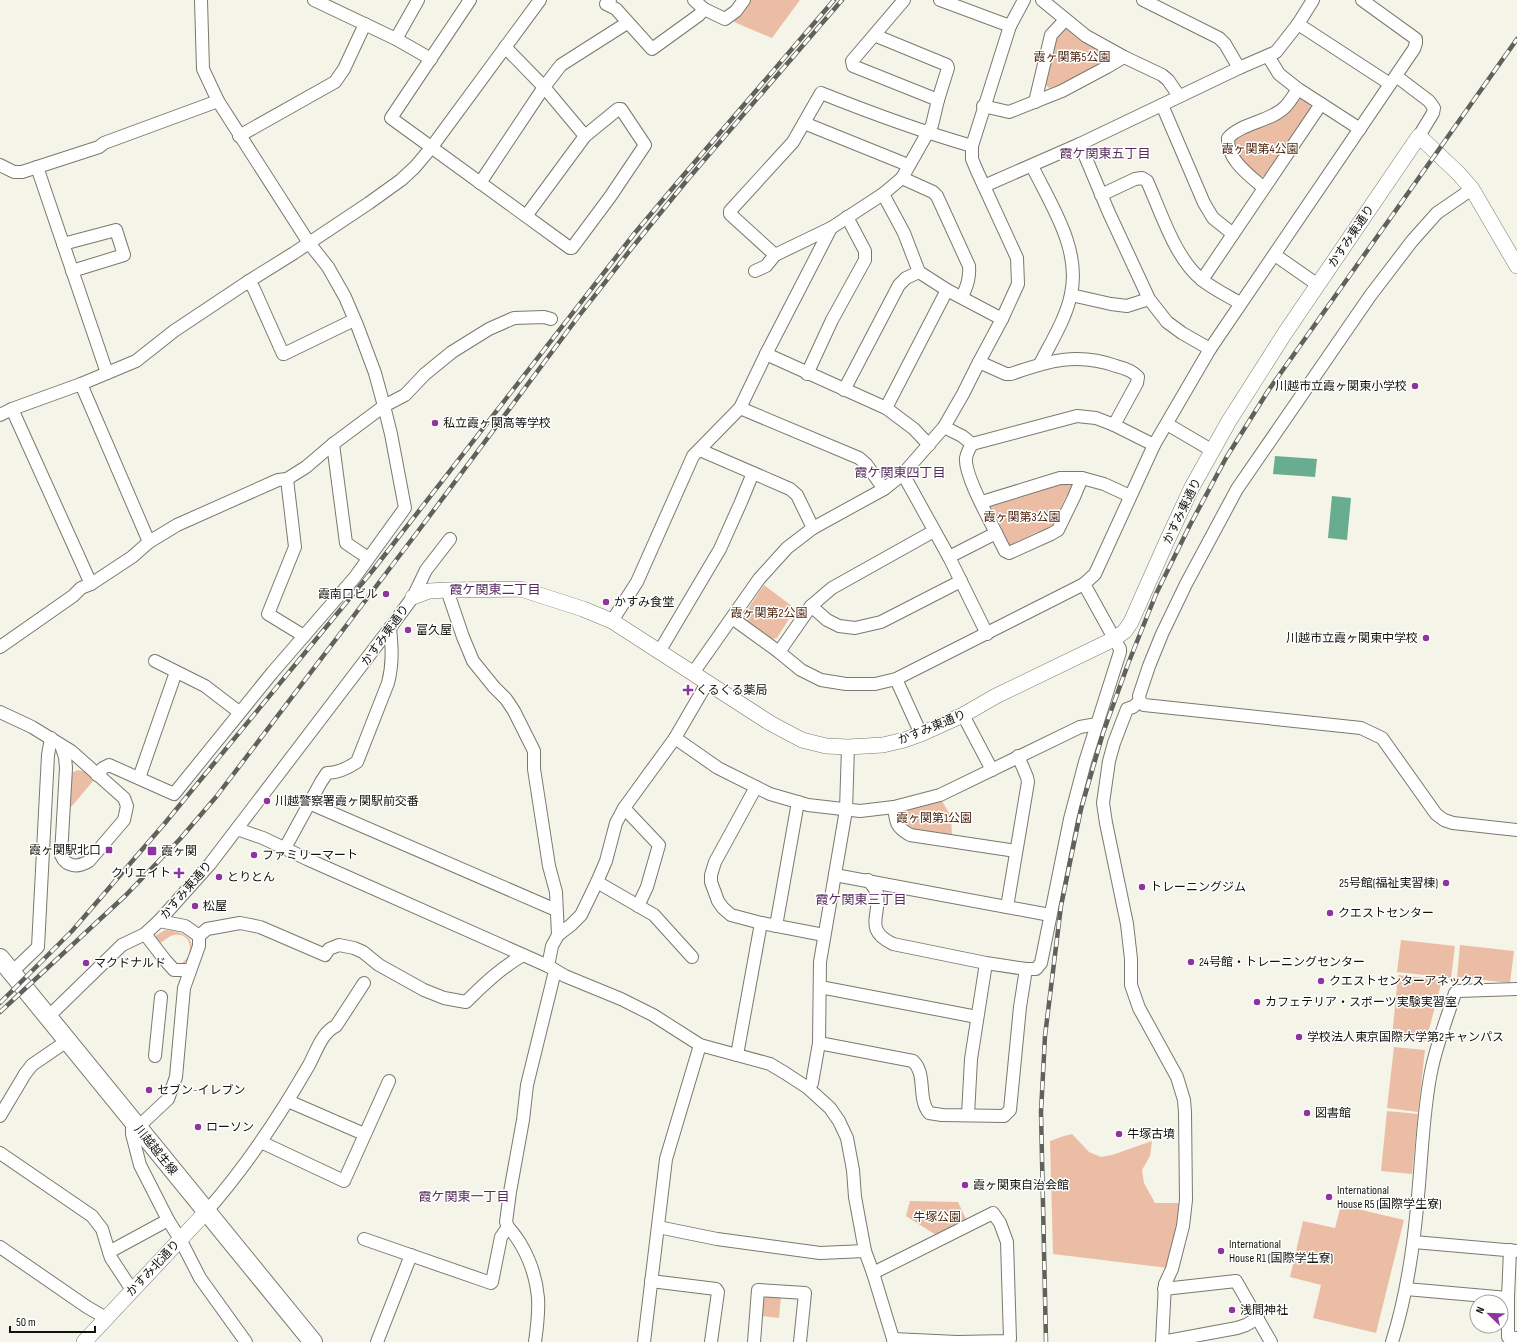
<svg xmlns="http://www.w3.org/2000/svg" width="1517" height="1342" font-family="'Sofia Sans Condensed','Noto Sans JP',sans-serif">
	<rect width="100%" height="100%" fill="#f4f4e9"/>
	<g fill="#ecbda5">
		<path d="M749 0H800L772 38 734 22Z"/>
		<path d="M1065 28 1104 51 1108 59 1105 63 1057 86 1049 88 1045 84 1055 40Z"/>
		<path d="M1301 97C1308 101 1311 103 1311 111L1268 175 1261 177C1247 172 1239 157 1233 143L1236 136Z"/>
		<path d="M1053 483H1071L1072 489 1070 495 1066 496 1058 514 1060 517 1053 527 1041 535 1037 532 1017 542V546L1010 548 1003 539 1005 536 997 519 994 518 990 509 993 503 1003 499 1006 501 1023 495 1052 487Z"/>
		<path d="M764 585 800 612 794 619H789L777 638 772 639 744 620 743 616Z"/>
		<path d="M78 770 86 772 93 779V781L72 806 69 807 71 777 73 772Z"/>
		<path d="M940 798 951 816 952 837 912 830 904 826 901 814 904 810 918 807Z"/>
		<path d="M165 930C180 931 198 937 190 955 189 958 188 961 185 963H182C195 954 192 932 174 935 168 936 165 941 160 943L155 936Z"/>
		<path d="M1401 940 1455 946 1451 978 1397 972Z"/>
		<path d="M1460 945 1514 951 1510 983 1457 977Z"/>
		<path d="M1398 975 1442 980 1426 1041 1392 1038Z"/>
		<path d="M1394 1047 1425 1050 1418 1112 1387 1108Z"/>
		<path d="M1387 1111 1418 1114 1412 1174 1381 1171Z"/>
		<path d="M1072 1134 1089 1152 1101 1157 1112 1155 1152 1141 1150 1156 1142 1170 1144 1183 1155 1203H1182L1168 1268 1053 1254 1050 1141 1064 1136Z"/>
		<path d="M910 1201 958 1202 966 1219 936 1235 906 1216Z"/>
		<path d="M1341 1205 1404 1220 1376 1333 1313 1318 1321 1285 1290 1277 1303 1221 1335 1228Z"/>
		<path d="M771 1294 781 1296 779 1318 761 1316 763 1299Z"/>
	</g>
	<g fill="#69ad90">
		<path d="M1275 456 1317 459 1315 477 1273 474Z"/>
		<path d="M1332 496 1351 498 1347 540 1328 538Z"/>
	</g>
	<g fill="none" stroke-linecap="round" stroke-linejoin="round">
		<defs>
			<g id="minor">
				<path d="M314 0 396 39 431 59"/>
				<path d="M470 0 391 118 570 248H572L610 197 645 145 621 109H618L585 136 526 216"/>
				<path d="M610 0 606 4 616 9 652 49 699 15 704 9 694 0"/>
				<path d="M940 0 1010 26"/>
				<path d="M1042 0 1086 36 1124 57 1162 75 1168 80 1179 96"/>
				<path d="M1143 0 1219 38 1225 44 1239 68"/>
				<path d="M704 9 725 19 736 11 744 0"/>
				<path d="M1298 24 1313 0"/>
				<path d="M874 35 947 65 948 68 938 100 853 66 852 61 904 0"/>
				<path d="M396 39 418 0"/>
				<path d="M505 47 544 87 585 136"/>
				<path d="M1268 56 1279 74 1298 89 1360 129"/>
				<path d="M1396 76 1429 101 1434 108 1433 113 1419 136"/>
				<path d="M1035 102 1051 35 1065 20"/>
				<path d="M1162 105 1204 203 1213 218 1233 234"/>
				<path d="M983 106 1009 112 1062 91 1107 67 1124 57"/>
				<path d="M804 123 908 165"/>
				<path d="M239 136 335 82 344 69 365 24"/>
				<path d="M0 165 14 172H22L99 147 104 143 218 101"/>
				<path d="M1032 166C1051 205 1081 249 1071 294 1066 319 1051 342 1040 364"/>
				<path d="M37 167 107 373"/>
				<path d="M902 178 933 192 937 196 969 266C970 278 967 286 962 297"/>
				<path d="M480 183 544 87 561 65 627 23"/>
				<path d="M984 186 1080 144"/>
				<path d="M1264 188C1249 175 1227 160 1228 138 1243 122 1270 122 1285 107 1290 102 1294 95 1298 89"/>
				<path d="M1472 189 1437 213 1412 241 1370 296 1237 489 1186 584 1162 634 1149 666 1139 696 1140 701 1144 705 1361 728 1382 738 1436 814 1444 820 1453 823 1517 830"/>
				<path d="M883 194 904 233 919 272 947 290 1002 319"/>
				<path d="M1101 195 1135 179 1142 178 1147 181C1161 212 1175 258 1201 279 1213 289 1228 296 1240 303"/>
				<path d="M63 244 116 230 124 255 72 271"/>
				<path d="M775 255 730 214V211L793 142 821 93C871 113 920 131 972 146"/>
				<path d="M1275 255 1318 285"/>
				<path d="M755 271 766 266 775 255 831 228"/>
				<path d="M1202 280 1321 104"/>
				<path d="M249 281 254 289 283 354H284L354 320"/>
				<path d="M1071 295 1111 304 1127 306 1149 299"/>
				<path d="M1210 349 1182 333 1167 322 1149 299 1109 213 1080 144 1239 68 1276 52 1298 24 1390 84"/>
				<path d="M766 354 886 408 914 429 929 445"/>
				<path d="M979 362 1002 319 1018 284 1017 258 977 171 972 159V146L1010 26 1024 0"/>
				<path d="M807 374 832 320 865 260V251L847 217"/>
				<path d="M81 384 149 542 177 525 278 480 287 479 306 467 333 444 384 406 405 395 425 374 452 352 489 329 514 318 544 317 551 319"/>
				<path d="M844 390 899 285 906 278 919 272"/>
				<path d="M740 408 859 458 866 464 884 489"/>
				<path d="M886 408 947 290"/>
				<path d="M12 409 91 584"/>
				<path d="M0 415 12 409 81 384 136 361 174 331 249 281 294 253 369 203 401 180 415 167 431 148 540 0"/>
				<path d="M1167 424 1213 451"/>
				<path d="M944 427 962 436 972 444C969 449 967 453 966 458 964 474 988 517 996 533L949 557"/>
				<path d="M333 444 346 543 368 558"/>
				<path d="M972 444 1077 416 1096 418 1114 425"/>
				<path d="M700 450 790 489 797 495 813 528"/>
				<path d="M1082 478 1104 484 1130 496"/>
				<path d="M287 479 295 547 268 614 304 636"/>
				<path d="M982 502 1060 478H1082L1074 497 1058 530 1051 534 1009 553 1005 551 996 533"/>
				<path d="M447 590 463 637 473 661 494 687 506 699 514 711 534 751V769L549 866 556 892 558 935 552 946 548 966"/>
				<path d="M811 606 827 620 839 626 855 628 881 622 961 581"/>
				<path d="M732 618 779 652 801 670 821 680 846 684H875L896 679 1084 584 1095 574 1154 445 1210 349 1414 49 1416 43V39L1362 0"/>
				<path d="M612 621 637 582 693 456 740 408 766 354 831 228 883 194 902 178 932 125 938 100"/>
				<path d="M987 634 949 557 903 474 944 427 963 394 979 362 1006 374H1011C1048 361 1077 352 1116 366 1124 368 1133 371 1138 377L1137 383 1114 425 1154 445"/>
				<path d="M0 647 73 596 81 588 91 584 132 557 149 542"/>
				<path d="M659 652 720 549 741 502 753 473"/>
				<path d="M779 652 811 606 832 588 934 531"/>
				<path d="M155 661 205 686 239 712"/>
				<path d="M693 673 759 579 787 548 813 528 884 489 903 474"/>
				<path d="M896 679 921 734"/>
				<path d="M1140 701 1133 707 1127 709 1114 743 1109 761 1103 803 1106 823 1127 924 1131 959V985L1139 1008 1177 1077 1184 1100 1185 1112 1186 1200 1183 1226 1172 1269 1165 1284 1162 1342"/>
				<path d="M0 712 32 727 71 751 124 798 127 806 124 820 89 861C78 868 66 867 61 855L66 768 65 757 61 745"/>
				<path d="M963 715 992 770"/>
				<path d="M675 738 718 768 770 794 808 805 860 811 894 807 940 795 1080 727 1097 724"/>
				<path d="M97 775 103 768 109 765 174 794 272 673 355 577 405 508 391 434 384 406 375 373 357 325 345 297 328 267 309 243 218 101 203 69 201 0"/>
				<path d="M139 778 176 672"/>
				<path d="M756 787 715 862 711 875V882L718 901 723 908 731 915 761 923 824 935"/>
				<path d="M309 803 556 910"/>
				<path d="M894 807C896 823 896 827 910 835L1016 851"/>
				<path d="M624 808 659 845 647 887 638 906"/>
				<path d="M237 829 263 838 307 859 548 966 565 976 621 999 653 1015 700 1045 770 1064 785 1073 808 1088 830 1108 839 1121 847 1138 853 1170 855 1197 865 1251 873 1273 894 1342"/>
				<path d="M285 848 321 782 327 773C337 773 348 768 357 762L388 683C393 664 392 647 390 628"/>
				<path d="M835 875 1050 915"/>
				<path d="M868 880C871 884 876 889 877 893 881 916 863 929 893 944L986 963 1026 969H1036L1041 963 1070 819 1085 762 1120 652V649L1084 584"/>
				<path d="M597 882 654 915 692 957"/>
				<path d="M1007 907 1028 782 1027 777 1018 756"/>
				<path d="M776 926 798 802"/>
				<path d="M145 934 165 960 174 970H190"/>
				<path d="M558 935 571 925 581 915 597 882 606 861 616 823 624 808 675 738 707 683"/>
				<path d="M199 936 207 929 240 923 260 927 325 955 329 949 339 945 354 948 363 952 379 965 424 990 444 998 466 1002C484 984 501 968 523 955"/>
				<path d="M12 972 38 947 48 755 51 738"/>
				<path d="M820 987 977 1017"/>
				<path d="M48 1017 122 945 145 934 159 921 210 864 390 628 413 597 426 570 450 539"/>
				<path d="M819 1043 913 1061C927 1074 917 1098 929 1113L942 1115 1004 1116 1010 1110 1020 1007 1026 969"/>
				<path d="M737 1055 761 923"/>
				<path d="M155 1056 161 997"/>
				<path d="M808 1088 812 1083 819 1043 820 962 846 810 848 747"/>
				<path d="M288 1101 364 1134"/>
				<path d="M968 1115 971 1059 986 963"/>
				<path d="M0 1116 25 1074 32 1065 67 1041"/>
				<path d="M132 1122V1134L140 1165 168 1220 180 1239 200 1278 246 1342"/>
				<path d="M137 1128 168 1099 176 1077 184 988 199 946V936L185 926 159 921"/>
				<path d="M261 1142 344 1181 389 1081"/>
				<path d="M0 1153 92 1216 102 1229 109 1252 168 1220"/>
				<path d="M206 1212C246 1167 279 1117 309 1065 316 1052 322 1032 336 1026L364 983"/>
				<path d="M508 1227C525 1245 536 1273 538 1298 539 1313 537 1328 535 1342"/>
				<path d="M658 1227 717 1239 820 1253 865 1251"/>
				<path d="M364 1239 491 1283 492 1282 501 1237 508 1227 506 1222 510 1192 523 1120 527 1085 555 971"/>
				<path d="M1414 1242 1517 1251"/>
				<path d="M0 1247 87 1307 106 1318"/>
				<path d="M109 1252 111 1258 132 1290"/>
				<path d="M873 1273 993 1213 1000 1223 1007 1242 1010 1339 1008 1341 957 1342 893 1339"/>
				<path d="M651 1281 716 1289 718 1292 711 1342"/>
				<path d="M1164 1289 1236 1281 1271 1342"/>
				<path d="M1406 1289 1508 1298V1337L1517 1338"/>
				<path d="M1508 1298 1510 1250"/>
				<path d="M377 1342 411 1255"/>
				<path d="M644 1342 666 1159 700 1045"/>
				<path d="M754 1342 758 1290 805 1293 800 1342"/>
				<path d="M1162 1342 1237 1328 1246 1325 1258 1318"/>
				<path d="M1392 1342C1407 1295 1414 1245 1418 1196 1422 1154 1423 1112 1431 1072 1436 1046 1447 1018 1455 993L1458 991 1517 989"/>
			</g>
			<g id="tertiary">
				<path d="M413 597 429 591 447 590 521 589 583 609 612 621 770 723 802 740 826 746 848 747 883 745 904 740 921 734 963 715 996 696 1114 639 1125 631 1131 622 1166 543 1192 487 1229 421 1285 333 1419 136 1459 174 1472 189 1517 266"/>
				<path d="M84 1342 206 1212"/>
			</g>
			<path id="secondary" d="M0 958 313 1342"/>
		</defs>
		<use href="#minor" stroke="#797970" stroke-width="14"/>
		<use href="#tertiary" stroke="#797970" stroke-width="16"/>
		<use href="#secondary" stroke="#797970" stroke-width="20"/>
		<use href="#minor" stroke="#fff" stroke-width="12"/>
		<use href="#tertiary" stroke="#fff" stroke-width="15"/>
		<use href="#secondary" stroke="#fff" stroke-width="18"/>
		<defs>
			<g id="rail">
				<path d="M0 1003 72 931 165 823 373 570 634 234 682 177 834 0"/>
				<path d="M0 1012 125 896 180 839 216 797 422 526 578 317 631 249 688 179 842 0"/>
				<path d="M1046 1342 1041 1112 1045 1036 1061 906 1081 809 1103 733 1128 664 1156 594 1190 525 1226 458 1268 391 1517 39"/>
			</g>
		</defs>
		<use href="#rail" stroke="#61615c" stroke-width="4.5"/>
		<use href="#rail" stroke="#fffffe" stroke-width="3" stroke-dasharray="9" stroke-linecap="butt"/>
	</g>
	<g fill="#8e34a0" stroke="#fffffe" stroke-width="1.5">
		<circle cx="1415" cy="386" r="4"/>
		<circle cx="435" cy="423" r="4"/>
		<circle cx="386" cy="594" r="4"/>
		<circle cx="606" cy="602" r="4"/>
		<circle cx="408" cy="630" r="4"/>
		<circle cx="1426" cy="638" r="4"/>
		<path d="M686 684h4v4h4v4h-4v4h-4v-4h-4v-4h4z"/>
		<circle cx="267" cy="801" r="4"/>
		<rect x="105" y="846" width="8" height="8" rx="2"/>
		<rect x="147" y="846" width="10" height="10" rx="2"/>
		<circle cx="254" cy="855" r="4"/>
		<path d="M177 867h4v4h4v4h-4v4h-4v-4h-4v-4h4z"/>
		<circle cx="219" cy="877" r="4"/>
		<circle cx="1446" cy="883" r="4"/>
		<circle cx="1142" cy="887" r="4"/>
		<circle cx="195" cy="906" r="4"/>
		<circle cx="1330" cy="913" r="4"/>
		<circle cx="1191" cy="962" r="4"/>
		<circle cx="86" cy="963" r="4"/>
		<circle cx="1321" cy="981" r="4"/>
		<circle cx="1257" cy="1002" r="4"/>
		<circle cx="1299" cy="1037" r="4"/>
		<circle cx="149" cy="1090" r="4"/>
		<circle cx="1307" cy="1113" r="4"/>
		<circle cx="198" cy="1127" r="4"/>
		<circle cx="1119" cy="1134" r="4"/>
		<circle cx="965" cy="1185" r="4"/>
		<circle cx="1329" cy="1197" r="4"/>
		<circle cx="1221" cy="1251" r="4"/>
		<circle cx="1232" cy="1310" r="4"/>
	</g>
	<g text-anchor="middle" stroke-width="3" stroke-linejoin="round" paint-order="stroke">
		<g font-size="12" fill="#4c250f" stroke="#fffffe">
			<text x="1072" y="61">霞ヶ関第5公園</text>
			<text x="1260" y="153">霞ヶ関第4公園</text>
			<text x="1022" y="521">霞ヶ関第3公園</text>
			<text x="769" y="617">霞ヶ関第2公園</text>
			<text x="934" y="822">霞ヶ関第1公園</text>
			<text x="937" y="1221">牛塚公園</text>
		</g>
		<g font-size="12" fill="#12120f" stroke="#fffffe">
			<text transform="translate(1351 236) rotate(-56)" y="4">かすみ東通り</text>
			<text transform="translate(1182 511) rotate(-64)" y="4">かすみ東通り</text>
			<text transform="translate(385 635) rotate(-54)" y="4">かすみ東通り</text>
			<text transform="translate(932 727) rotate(-22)" y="4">かすみ東通り</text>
			<text transform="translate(186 890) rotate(-49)" y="4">かすみ東通り</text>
			<text transform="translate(156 1150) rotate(51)" y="4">川越越生線</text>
			<text transform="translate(153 1268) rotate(-47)" y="4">かすみ北通り</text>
		</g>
		<g font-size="12" fill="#12120f" stroke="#fffffe" text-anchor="start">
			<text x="1407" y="390" text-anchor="end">川越市立霞ヶ関東小学校</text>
			<text x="443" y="427">私立霞ヶ関高等学校</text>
			<text x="378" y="598" text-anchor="end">霞南口ビル</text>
			<text x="614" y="606">かすみ食堂</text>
			<text x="416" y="634">富久屋</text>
			<text x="1418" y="642" text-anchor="end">川越市立霞ヶ関東中学校</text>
			<text x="696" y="694">くるくる薬局</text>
			<text x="275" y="805">川越警察署霞ヶ関駅前交番</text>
			<text x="101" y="854" text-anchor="end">霞ヶ関駅北口</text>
			<text x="161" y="855">霞ヶ関</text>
			<text x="262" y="859">ファミリーマート</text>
			<text x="171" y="877" text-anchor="end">クリエイト</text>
			<text x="227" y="881">とりとん</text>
			<text x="1438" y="887" text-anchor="end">25号館(福祉実習棟)</text>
			<text x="1150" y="891">トレーニングジム</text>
			<text x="203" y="910">松屋</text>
			<text x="1338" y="917">クエストセンター</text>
			<text x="1199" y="966">24号館・トレーニングセンター</text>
			<text x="94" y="967">マクドナルド</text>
			<text x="1329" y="985">クエストセンターアネックス</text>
			<text x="1265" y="1006">カフェテリア・スポーツ実験実習室</text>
			<text x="1307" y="1041">学校法人東京国際大学第2キャンパス</text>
			<text x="157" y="1094">セブン-イレブン</text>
			<text x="1315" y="1117">図書館</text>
			<text x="206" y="1131">ローソン</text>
			<text x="1127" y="1138">牛塚古墳</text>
			<text x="973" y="1189">霞ヶ関東自治会館</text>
			<text x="1337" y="1194">International<tspan x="1337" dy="14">House R5 (国際学生寮)</tspan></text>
			<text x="1229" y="1248">International<tspan x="1229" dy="14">House R1 (国際学生寮)</tspan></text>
			<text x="1240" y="1314">浅間神社</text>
		</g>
		<g font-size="13" fill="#572b60" stroke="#fffffe">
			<text x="1105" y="158">霞ケ関東五丁目</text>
			<text x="900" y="477">霞ケ関東四丁目</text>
			<text x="495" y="594">霞ケ関東二丁目</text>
			<text x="861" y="904">霞ケ関東三丁目</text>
			<text x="464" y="1201">霞ケ関東一丁目</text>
		</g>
	</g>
	<g transform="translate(1489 1314) rotate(293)"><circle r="19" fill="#fffffe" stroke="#a0a09e"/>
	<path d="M0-3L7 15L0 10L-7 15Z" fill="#8e34a0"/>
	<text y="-6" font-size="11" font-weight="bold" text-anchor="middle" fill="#12120f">N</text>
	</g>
	<path d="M10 1326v6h85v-6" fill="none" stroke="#12120f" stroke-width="2"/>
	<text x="16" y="1326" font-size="12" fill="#12120f" stroke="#fffffe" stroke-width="3" paint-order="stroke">50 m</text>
</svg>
